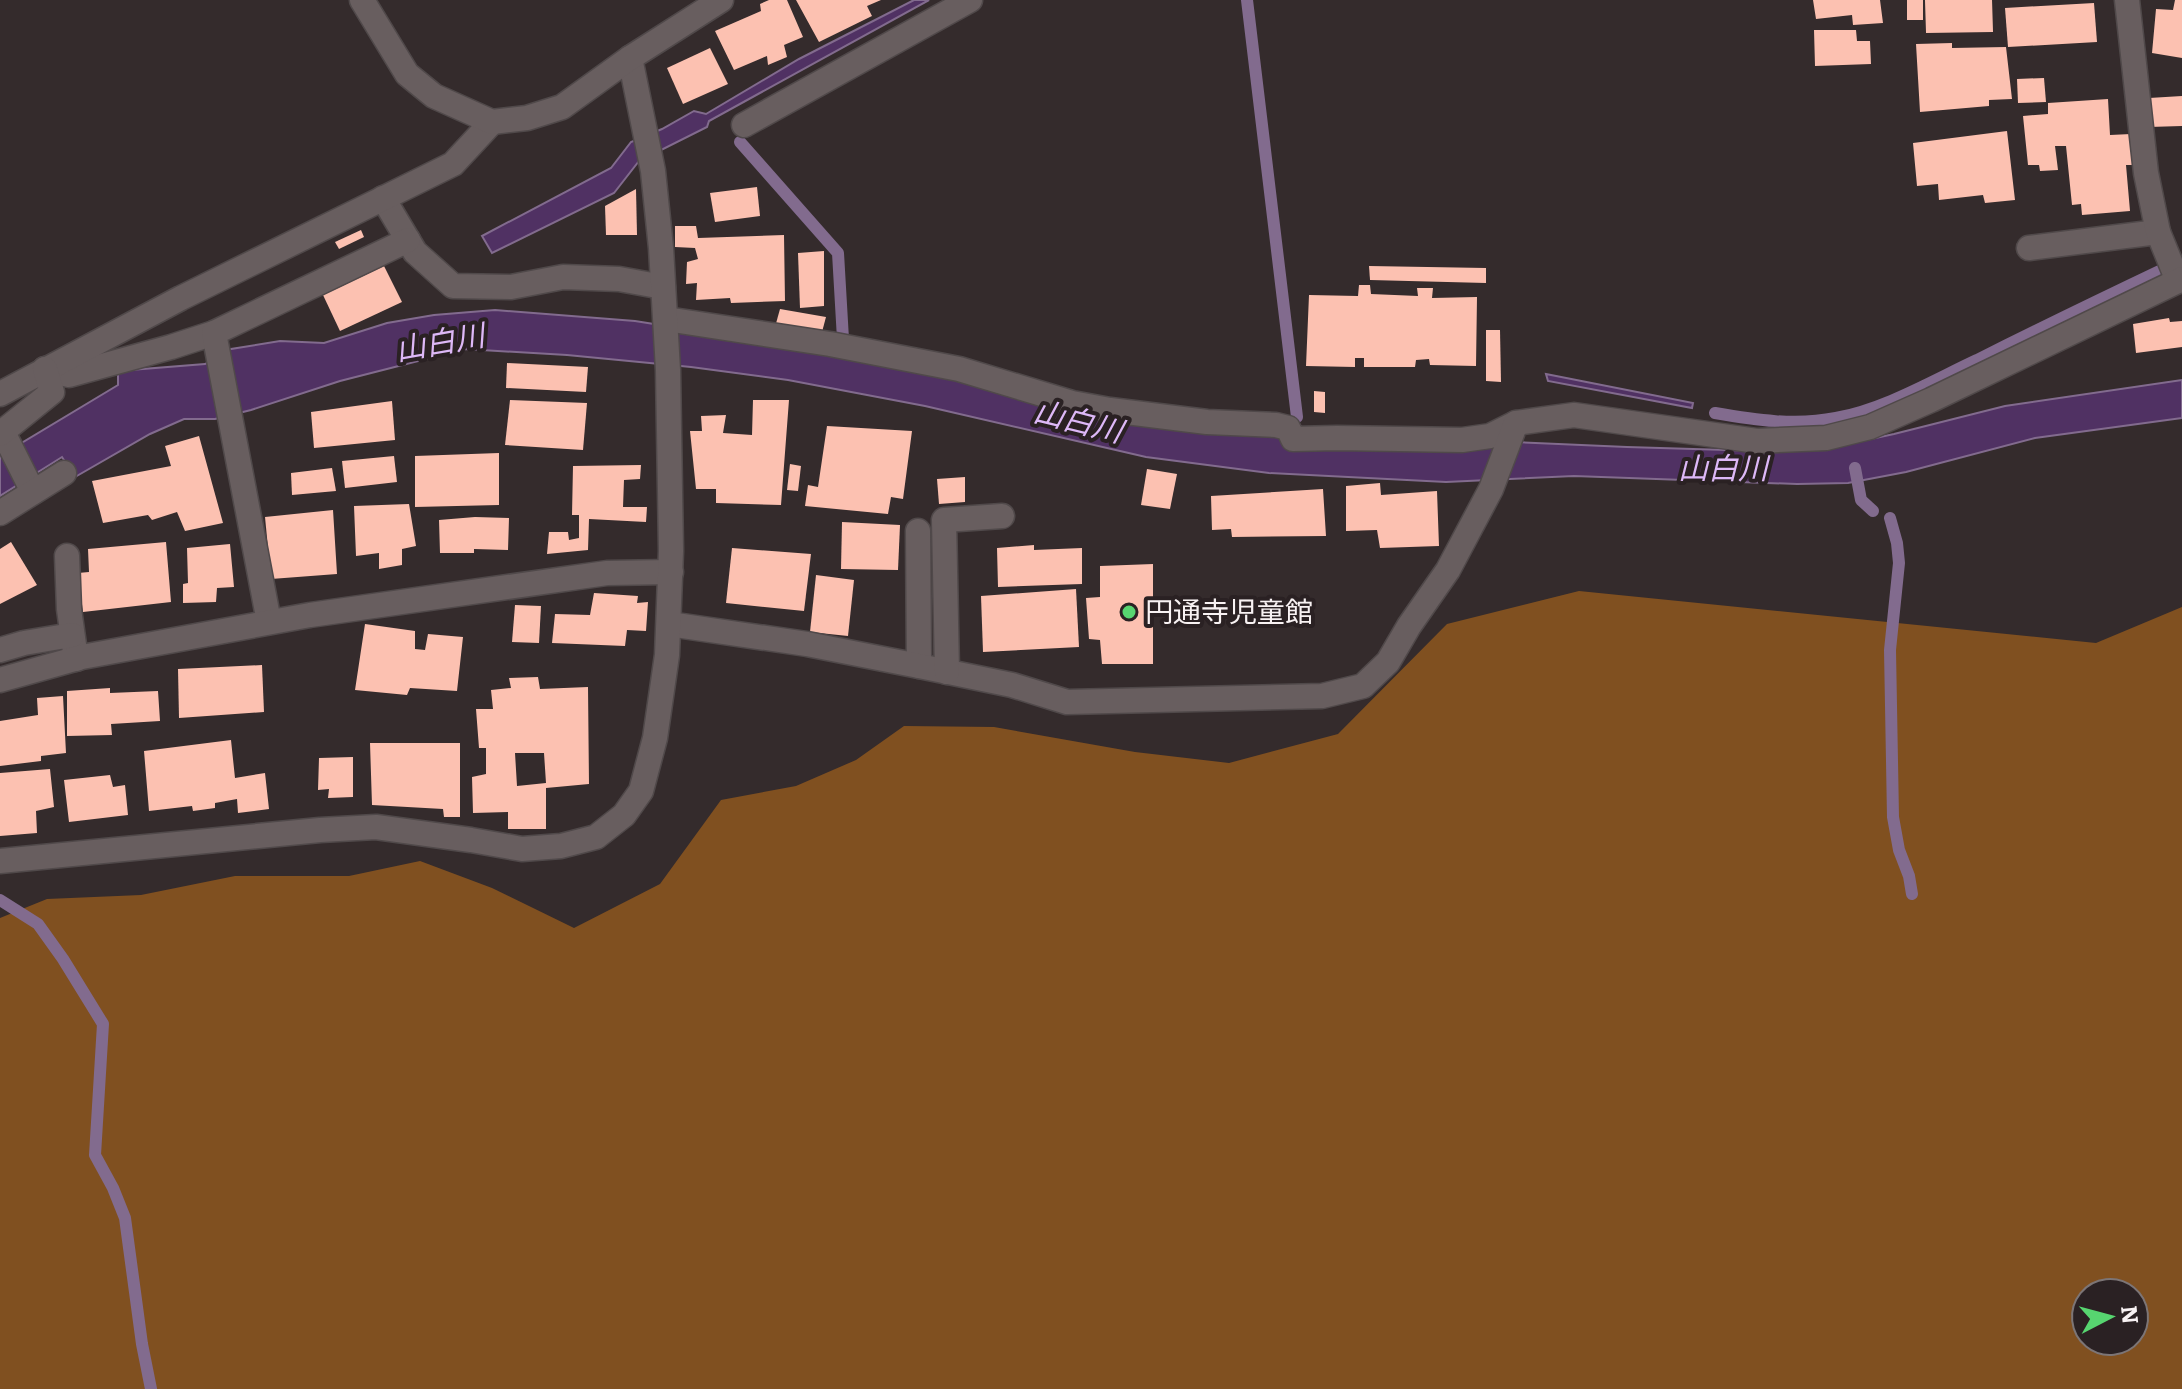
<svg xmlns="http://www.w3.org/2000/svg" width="2182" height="1389" font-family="Literata,'Noto Sans JP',serif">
	<rect width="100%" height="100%" fill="#342b2c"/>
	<path fill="#805020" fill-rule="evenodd" d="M1579 591 2096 643 2182 607V1389H0V918L47 899 141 895 235 876H349L420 861 492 888 574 928 660 884 721 800 796 786 856 760 904 726 994 727 1135 752 1229 763 1338 734 1447 624ZM2086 1293H2134V1341H2086Z"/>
	<g fill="#503163" stroke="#826b8e" stroke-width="2">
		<path d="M914 0H929L709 121 707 127 639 161 614 193 492 253 482 236 611 168 631 142 662 129 694 111 706 114 799 59Z"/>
		<path d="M495 310 635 321 817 350 896 364 1081 412 1491 441 1627 447 1760 451 1829 448 1894 434 2005 406 2182 380V418L2035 438 1906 472 1848 483 1797 484 1574 476 1446 482 1269 473 1146 457 925 406 788 380 691 367 567 355 465 349 340 381 251 410 215 419H184L150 434 75 477 62 457 0 496V456L118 385V371L205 364 231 349 280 341 324 343 387 323 434 315Z"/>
		<path d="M1546 374 1693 403 1692 408 1548 381Z"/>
	</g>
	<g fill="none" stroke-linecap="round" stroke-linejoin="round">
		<g stroke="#826b8e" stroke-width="12">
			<path d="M1247 0 1297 417"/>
			<path d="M740 142 838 253 843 339"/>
			<path d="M1715 413C1755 420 1796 426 1836 418 1885 409 1932 381 1977 360 2039 329 2101 299 2164 269"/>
			<path d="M1855 468 1861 500 1873 511"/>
			<path d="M1890 518 1897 543 1899 563 1890 650 1893 817 1899 850 1909 876 1912 894"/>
			<path d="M0 900 38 924 63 959 103 1024 95 1155 113 1188 125 1218 142 1344 151 1389"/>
		</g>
	</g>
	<g fill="#fcc1b1" fill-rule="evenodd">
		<path d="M769 0H787L803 37 784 45 787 57 768 65 767 56 734 70 715 31 761 11 760 4Z"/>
		<path d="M796 0H881L867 6 872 16 819 42Z"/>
		<path d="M1813 0H1880L1883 23 1853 25 1852 15 1816 19Z"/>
		<rect x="1907" y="0" width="16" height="20"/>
		<path d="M1925 0H1992L1993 32 1926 33Z"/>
		<path d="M2175 0H2182V58L2152 53 2156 9 2173 10Z"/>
		<path d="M2094 3 2097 42 2008 47 2005 8Z"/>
		<path d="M1814 30H1856L1857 41H1870L1871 64 1815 66Z"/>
		<path d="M1952 43V48L2006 47 2012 99 1989 100V106L1920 112 1916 44Z"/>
		<path d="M710 48 728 84 683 104 667 68Z"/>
		<path d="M2044 78 2046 102 2018 103 2017 79Z"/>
		<path d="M2182 96V126L2149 127V98Z"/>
		<path d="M2108 99 2110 135 2131 134 2133 165H2126L2130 211 2082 215 2081 204 2072 205 2066 146H2055L2058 170 2040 171 2039 165H2028L2023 116 2048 114V103Z"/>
		<path d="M2007 131 2015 200 1985 203 1983 195 1939 200 1938 184 1917 186 1913 143Z"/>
		<path d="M757 187 760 216 715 222 710 193Z"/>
		<path d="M636 189 637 235H606L605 206Z"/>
		<path d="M675 226H696L698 238 784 235 785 301 731 303 730 298 696 300 697 283 686 284 687 262 698 259 695 248 675 247Z"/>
		<path d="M361 230 364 237 339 249 335 242Z"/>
		<path d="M824 251V306L800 308 798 253Z"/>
		<path d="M384 266 402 302 340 331 323 295Z"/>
		<path d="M1369 266 1486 268V283L1370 280Z"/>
		<path d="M1359 285H1370L1371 294 1418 296 1417 288H1433L1432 298 1477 297 1476 366 1430 365 1429 359 1416 360 1415 367H1364V358H1355V367L1306 366 1309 295 1358 296Z"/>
		<path d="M780 309 826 317 822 332 775 327Z"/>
		<path d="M2169 318 2170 322 2182 321V347L2136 353 2133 324Z"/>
		<path d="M1486 330H1500L1501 382 1486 381Z"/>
		<path d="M507 363 588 367 586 392 506 388Z"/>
		<path d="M1314 391 1325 392V413L1314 412Z"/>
		<path d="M510 400 587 403 583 450 505 445Z"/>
		<path d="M753 400H789L781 505 716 503V489H696L690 431H702L701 416 726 415 723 433 752 435Z"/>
		<path d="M392 401 395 440 314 448 311 412Z"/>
		<path d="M827 426 912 431 903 499 891 497 888 514 805 506 808 485 818 487Z"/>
		<path d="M199 436 223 523 185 531 177 512 152 520 148 515 103 523 92 481 171 466 165 446Z"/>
		<path d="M499 453V505L415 507V456Z"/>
		<path d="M394 456 397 482 345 488 342 461Z"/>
		<path d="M790 464 801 466 798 491 787 490Z"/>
		<path d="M641 465 640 479 624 480 623 507H647L646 522 589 519 588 550 547 554 549 532H568L569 540 579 538V515H572L573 466Z"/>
		<path d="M332 468 336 491 292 495 291 473Z"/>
		<path d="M1147 469 1177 474 1170 509 1141 505Z"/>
		<path d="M965 477V502L939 504 937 479Z"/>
		<path d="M1380 483 1381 495 1437 491 1439 546 1380 548 1377 530 1346 531V486Z"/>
		<path d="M1323 489 1326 536 1232 537 1231 529 1212 530 1211 496Z"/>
		<path d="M409 504 416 546 402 549V565L379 569V553L356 556 354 506Z"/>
		<path d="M333 510 337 574 271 579 265 517Z"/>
		<path d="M475 517 509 518 508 550 474 549V553H440L439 520Z"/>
		<path d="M842 522 900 525 898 570 841 569Z"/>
		<path d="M11 542 37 585 0 604V549Z"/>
		<path d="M166 542 171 602 83 612 78 573 89 572 88 549Z"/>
		<path d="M230 544 234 587 217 588 216 602 183 603V584L188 583 187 548Z"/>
		<path d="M1034 545V550L1082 548V584L998 587 997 548Z"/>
		<path d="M732 548 811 554 804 611 726 603Z"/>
		<path d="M1153 564V664H1102L1100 640 1089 639 1086 598 1100 597V566Z"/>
		<path d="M816 575 854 580 848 636 810 632Z"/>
		<path d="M1076 589 1079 647 983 652 981 596Z"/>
		<path d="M594 593 638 596 637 603 648 602 646 631 627 630 625 646 552 643 555 614 590 615Z"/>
		<path d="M515 605 541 606 539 643 512 642Z"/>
		<path d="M365 624 415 631V649L425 650 428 634 463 637 457 691 410 688 407 695 355 690Z"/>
		<path d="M262 665 264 712 179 718 178 669Z"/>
		<path d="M538 677 540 689 588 687 589 784 546 788V829H508V812L473 813 472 777 486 774V748H479L476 709H493L491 690 511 688 509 678ZM515 753H544L546 783 517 786Z"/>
		<path d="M110 688V693L158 691 160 721 111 724 112 735 67 736V691Z"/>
		<path d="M63 696 66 753 41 756V761L0 766V721L38 715 37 698Z"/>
		<path d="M231 740 235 778 265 773 269 809 238 813 237 799 215 803V808L193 811 192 806 149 811 144 751Z"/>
		<path d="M370 743H460V817H444L443 809 372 805Z"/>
		<path d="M353 757V797L328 798 329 789 318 790 319 758Z"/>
		<path d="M50 769 54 807 36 811 37 833 0 836V773Z"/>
		<path d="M110 775 113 787 125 785 128 815 69 822 64 780Z"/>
	</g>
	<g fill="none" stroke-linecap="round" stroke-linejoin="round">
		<defs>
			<g id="lane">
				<path d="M2029 248 2158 232"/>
				<path d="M918 531 919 666"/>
			</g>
			<g id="street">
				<path d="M2127 0 2146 173 2158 232 2178 281"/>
				<path d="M744 125 970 0"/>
				<path d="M383 198 415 252 453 286 511 287 563 277 619 279 663 287"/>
				<path d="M666 319 830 344 959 369 1072 403 1110 410 1207 422 1276 425 1288 428 1293 439 1337 438 1462 440 1490 436 1516 423"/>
				<path d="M45 369 69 375 171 347 214 333"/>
				<path d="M0 394 181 298 453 164 492 122"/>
				<path d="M3 432 33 492"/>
				<path d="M0 434 52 392 45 369"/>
				<path d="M0 513 64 473"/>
				<path d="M67 556 69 609 76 659"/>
				<path d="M269 622 214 333 408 240"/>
				<path d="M669 624 807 644 919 666 1012 685 1067 702 1322 696 1363 686 1388 662 1409 626 1448 570 1491 489 1516 423 1574 415 1757 441 1826 438 1870 427 1931 400 2182 279"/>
				<path d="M0 650 24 643 72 635"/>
				<path d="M947 672 944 520 1002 516"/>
				<path d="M0 680 82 657 310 615 607 573 671 572"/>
				<path d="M0 861 320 830 376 827 471 840 522 849 561 846 596 837 624 815 641 791 655 738 667 655 671 551 668 370 661 248 653 171 630 58"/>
			</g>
			<path id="secondary" d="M362 0 407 74 434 96 492 122 527 118 562 107 630 58 721 0"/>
		</defs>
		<use href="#lane" stroke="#50494a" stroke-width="27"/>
		<use href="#street" stroke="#50494a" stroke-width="27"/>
		<use href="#secondary" stroke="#50494a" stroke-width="27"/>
		<use href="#lane" stroke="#685e5f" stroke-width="24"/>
		<use href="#street" stroke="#685e5f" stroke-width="24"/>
		<use href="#secondary" stroke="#685e5f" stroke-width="24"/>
	</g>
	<circle fill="#57d570" stroke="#2a2123" stroke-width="3" cx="1129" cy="612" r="8"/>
	<g text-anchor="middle" stroke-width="8" stroke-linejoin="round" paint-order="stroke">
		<g font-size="28" fill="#f8f2f3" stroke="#2a2123" text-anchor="start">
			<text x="1145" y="622">円通寺児童館</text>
		</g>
		<g font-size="30" font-style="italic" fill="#ddb8f7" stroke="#2a2123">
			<text transform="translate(440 343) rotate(-10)" y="10">山白川</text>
			<text transform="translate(1078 422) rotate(14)" y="10">山白川</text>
			<text x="1723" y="479">山白川</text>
		</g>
	</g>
	<g transform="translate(2110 1317) rotate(84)"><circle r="38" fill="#2a2123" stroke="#7c7576" stroke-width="2"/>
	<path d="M0-6L14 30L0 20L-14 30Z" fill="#57d570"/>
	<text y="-12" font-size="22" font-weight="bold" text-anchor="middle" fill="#f8f2f3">N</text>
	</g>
</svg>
